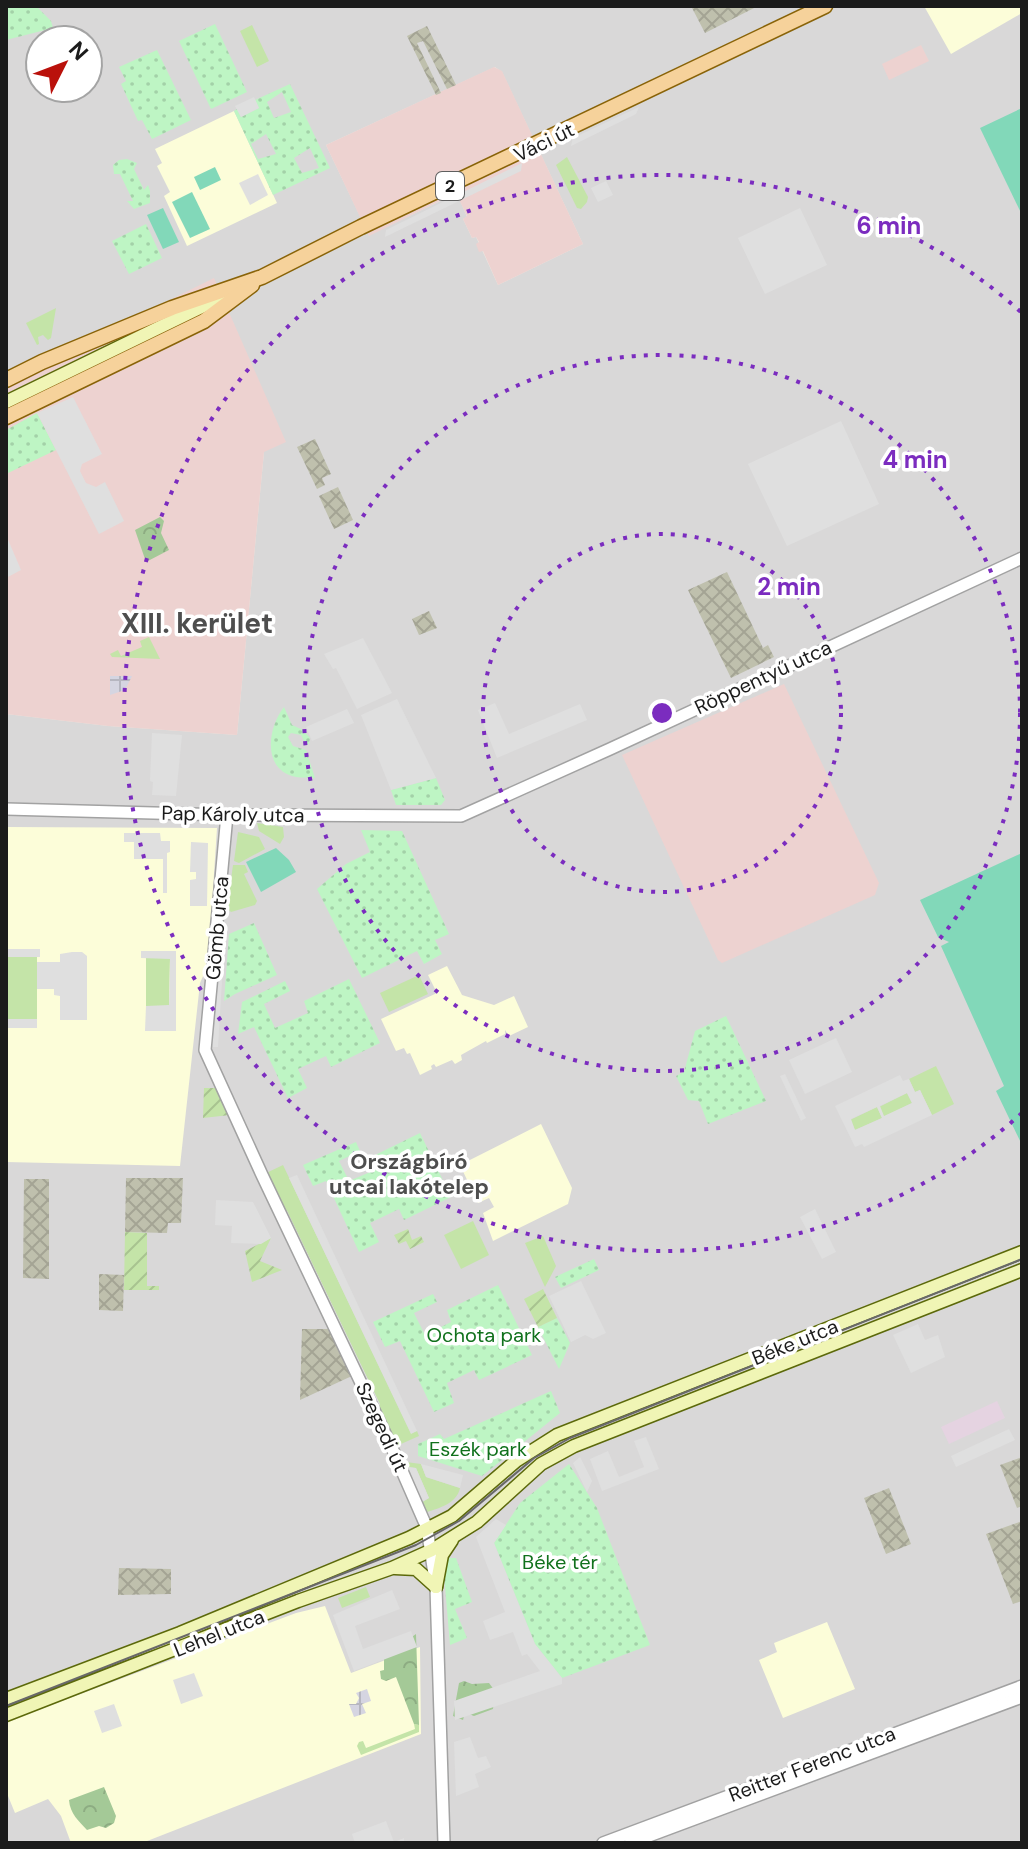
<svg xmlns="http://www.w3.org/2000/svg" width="1028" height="1849" font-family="'DM Sans',sans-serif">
	<defs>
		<pattern id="construction-cross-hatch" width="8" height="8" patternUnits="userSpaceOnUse" patternTransform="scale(2)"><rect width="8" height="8" fill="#bfc0ad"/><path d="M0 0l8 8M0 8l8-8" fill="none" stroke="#a4a494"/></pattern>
		<pattern id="forest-crowns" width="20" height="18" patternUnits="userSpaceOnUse" patternTransform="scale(2)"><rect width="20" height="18" fill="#a4c997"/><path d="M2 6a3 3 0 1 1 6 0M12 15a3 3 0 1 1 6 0" fill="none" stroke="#8dac82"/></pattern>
		<pattern id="park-dots" width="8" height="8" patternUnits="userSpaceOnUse" patternTransform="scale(2)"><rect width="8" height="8" fill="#bef5c4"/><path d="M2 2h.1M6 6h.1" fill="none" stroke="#a3d1a8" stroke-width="1.8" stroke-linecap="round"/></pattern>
		<pattern id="garden-furrows" width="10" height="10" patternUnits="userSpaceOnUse" patternTransform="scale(2)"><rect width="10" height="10" fill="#c4e4a8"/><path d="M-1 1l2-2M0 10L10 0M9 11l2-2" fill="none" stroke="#a8c390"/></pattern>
		<pattern id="plaza-grid" width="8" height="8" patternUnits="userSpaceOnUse" patternTransform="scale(2)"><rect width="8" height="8" fill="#d5d5e1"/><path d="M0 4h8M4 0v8" fill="none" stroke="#b6b6c0"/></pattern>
	</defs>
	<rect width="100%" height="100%" fill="#ece8e1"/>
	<path fill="#d9d8d8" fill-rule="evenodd" d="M6 6H1022V1843H6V714L108 726 237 735 264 452 6 381ZM40 40H88V88H40ZM495 67 502 72 583 244 498 285 476 237 472 238 463 219 467 217 457 193 369 235 326 145Z"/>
	<g fill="#edd2d0">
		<path d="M921 45 929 61 889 80 882 64Z"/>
		<path d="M494 67 502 71 583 244 498 285 483 251 479 252 476 244 479 242 476 237 472 238 463 219 467 216 456 193 369 236 326 145Z"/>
		<path d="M214 278 286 442 264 452 237 735 108 726 6 714V381Z"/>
		<path d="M784 684 879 883 875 895 722 963 718 960 622 755Z"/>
	</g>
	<path fill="#e5d3e1" d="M997 1401 1005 1418 949 1444 941 1427Z"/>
	<g fill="#fcfdd9">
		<path d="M924 6H1022V13L951 54Z"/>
		<path d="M234 111 277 203 187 246 164 196 170 192 157 166 162 163 155 149Z"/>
		<path d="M6 827 217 828 208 965 200 983 180 1166 6 1162Z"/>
		<path d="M447 966 462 995 494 1005 514 996 528 1027 509 1036 505 1030V1034L487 1043 486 1041 461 1055 462 1060 455 1064 452 1060 436 1067 434 1064 431 1066 432 1069 420 1075 410 1053 407 1054 404 1048 396 1051 381 1019 437 993 428 975Z"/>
		<path d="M541 1124 572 1188 568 1204 493 1241 483 1213 494 1207 489 1198 478 1203 460 1165Z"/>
		<path d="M325 1606 351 1673 420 1647 421 1734 142 1843H71L61 1816 48 1799 15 1813 6 1791V1722L296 1613Z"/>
		<path d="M827 1622 855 1689 783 1718 759 1660 777 1652 774 1643Z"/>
	</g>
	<g fill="url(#construction-cross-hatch)">
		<path d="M691 6H758L705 33Z"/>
		<path d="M427 26 456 85 447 89 423 41 417 43 441 93 436 95 407 36Z"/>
		<path d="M315 439 331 474 322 478 325 485 317 489 297 447Z"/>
		<path d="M338 487 353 520 334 529 319 496Z"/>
		<path d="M727 572 763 648 768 645 774 657 731 678 688 590Z"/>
		<path d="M429 611 437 628 419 635 412 619Z"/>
		<path d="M126 1178H183L181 1223H168L167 1233 125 1232Z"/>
		<path d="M24 1179H49V1279L23 1278Z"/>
		<path d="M99 1274 124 1275 123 1311 99 1310Z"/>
		<path d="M302 1329H333L354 1375 300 1400Z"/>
		<path d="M1022 1457V1506L1017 1508 1000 1465Z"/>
		<path d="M889 1488 911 1544 886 1554 864 1498Z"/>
		<path d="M1022 1521V1601L1013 1604 986 1534Z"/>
		<path d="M119 1568 171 1569V1594L118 1595Z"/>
	</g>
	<g fill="#c4e4a8">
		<path d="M252 25 269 61 257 67 240 31Z"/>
		<path d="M567 157 588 197 587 202 581 209 577 208 556 165Z"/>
		<path d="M56 308 51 338 48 340 43 335 38 337 39 344 37 345 26 323Z"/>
		<path d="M149 637 160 659 112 657 110 654 118 650 121 656 142 647 140 641Z"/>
		<path d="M257 823 283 827 284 837 280 844 259 831Z"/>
		<path d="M238 832 259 837 265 849 239 863 234 861Z"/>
		<path d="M233 865H245L248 872 244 874 257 901 255 905 231 912 227 908Z"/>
		<rect x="6" y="957" width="31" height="62"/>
		<path d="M146 958H170L169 1006H146Z"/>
		<path d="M419 975 428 994 389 1012 380 993Z"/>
		<path d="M936 1066 954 1104 932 1115 920 1090 915 1092 909 1079Z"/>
		<path d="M907 1093 912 1103 884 1117 879 1107Z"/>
		<path d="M877 1107 882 1118 855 1130 850 1120Z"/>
		<path d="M283 1165 411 1433 417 1431 419 1436 392 1448 373 1408 380 1404 287 1211 280 1214 262 1175Z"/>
		<path d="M473 1221 489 1255 461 1269 444 1235Z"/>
		<path d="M543 1236 556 1266 545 1287 525 1243Z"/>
		<path d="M406 1462 421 1464 426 1477 460 1488C457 1503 440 1508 427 1512L422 1502 429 1498 416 1468 408 1467Z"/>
		<path d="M366 1587 370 1597 342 1608 338 1598Z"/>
		<path d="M414 1724 419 1725V1732L361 1755 357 1746 359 1742 363 1741 366 1748 415 1729Z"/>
	</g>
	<g fill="url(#forest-crowns)">
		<path d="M160 517 164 521 161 533 169 550 146 562 135 530Z"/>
		<path d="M416 1634 419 1725 414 1724 396 1677 386 1681 381 1679 380 1671 384 1670V1657Z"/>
		<path d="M464 1681 472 1684 489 1683 495 1691 493 1709 474 1716 465 1712 463 1720 453 1716 459 1683Z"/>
		<path d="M104 1787 116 1816 114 1823 106 1828 99 1826 87 1830C79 1821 70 1814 69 1800Z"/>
	</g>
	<g fill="url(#park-dots)" fill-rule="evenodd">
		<path d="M6 6H36L51 21 53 28 6 40Z"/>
		<path d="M215 24 247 92 211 109 179 41Z"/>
		<path d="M157 50 191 120 152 139 142 120 138 121 121 84 126 81 119 67Z"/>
		<path d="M290 84 330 168 273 195 234 111 237 109 241 117 259 108 255 100ZM282 92 291 112 274 118 267 102ZM266 134 276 154 258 159 251 144ZM310 148 319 168 302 173 294 158Z"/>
		<path d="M127 159 137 163 134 169 144 190 148 185 150 191V203L134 209 127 201H133L120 174H114L113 165 119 160Z"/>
		<path d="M146 224 162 258 129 274 112 241Z"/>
		<path d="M37 413 56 450 6 474V430Z"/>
		<path d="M284 707 292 725 303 730 310 738 309 744 306 745 301 735 291 733 288 737 293 746 306 750 315 778C309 777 302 778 296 777 261 770 268 727 284 707Z"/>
		<path d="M436 778 445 800 441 805H396L391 790Z"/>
		<path d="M361 830 402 831 449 934 435 940 442 954 424 964 417 951 362 978 317 889 346 864 370 852Z"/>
		<path d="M254 923 277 975 235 994 224 1001 229 934Z"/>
		<path d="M349 979 380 1043 331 1067 326 1056 298 1069 307 1088 288 1098 254 1027 238 1034 242 1002 285 981 290 991 264 1004 275 1028 308 1013 304 1001Z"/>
		<path d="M726 1016 766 1101 708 1124 699 1101 688 1100 676 1076 684 1072 695 1031Z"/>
		<path d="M420 1133 451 1197 404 1220 399 1209 370 1223 379 1242 359 1252 326 1181 313 1186 303 1165 356 1142 360 1151 339 1161 349 1181 375 1170 369 1158Z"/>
		<path d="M594 1259 599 1270 561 1288 555 1277Z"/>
		<path d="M498 1285 532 1355 479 1380 474 1370 447 1383 454 1403 434 1412 400 1341 385 1347 373 1322 433 1294 437 1302 414 1313 425 1335 451 1322 447 1310Z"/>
		<path d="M557 1318 570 1343 559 1369 538 1327Z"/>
		<path d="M551 1391 560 1413 482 1476 418 1456V1444L440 1434 444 1439Z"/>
		<path d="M569 1464 597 1508 650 1645 562 1678 535 1644 494 1543 520 1503Z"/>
		<path d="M448 1558H456L472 1602 455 1609 467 1638 450 1645 443 1563Z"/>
	</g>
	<g fill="url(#garden-furrows)">
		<path d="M204 1088H218L230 1115 203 1118Z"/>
		<path d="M408 1229 412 1240 421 1236 424 1242 410 1249 406 1241 399 1244 394 1235Z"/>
		<path d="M125 1232 147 1233V1286H159V1290H124Z"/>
		<path d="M271 1238 260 1261 282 1270 252 1282 245 1251Z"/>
		<path d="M543 1289 557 1318 538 1327 524 1299Z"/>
	</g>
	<g fill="#82d8b9">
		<path d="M1022 108V215L980 128Z"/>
		<path d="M215 167 221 180 200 190 194 177Z"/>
		<path d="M192 192 210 229 190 238 172 202Z"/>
		<path d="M163 208 179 242 163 249 147 215Z"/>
		<path d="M276 848 289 860 296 872 261 892 246 862Z"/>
		<path d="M1022 853V1145L996 1091 1004 1086 941 946 949 942 938 937 920 900Z"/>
	</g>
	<g fill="#dfdfdf" fill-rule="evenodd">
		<path d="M254 97 259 108 241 117 235 106Z"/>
		<path d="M639 107 636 114 571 146 573 138Z"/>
		<path d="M522 163 521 171 385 237 386 230Z"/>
		<path d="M258 174 268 195 250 205 239 183Z"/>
		<path d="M606 181 613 195 598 202 591 188Z"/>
		<path d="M800 208 827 265 765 294 738 238Z"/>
		<path d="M73 397 102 454 82 464 80 471 86 483 96 487 105 482 124 521 99 534 37 413Z"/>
		<path d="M841 421 879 504 787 546 748 464Z"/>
		<path d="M6 535 21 570 6 578Z"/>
		<path d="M363 638 392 693 357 709 336 668 333 669 324 654Z"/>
		<path d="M397 699 436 778 391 790 361 715Z"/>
		<path d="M495 703 509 734 580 704 587 720 497 758 478 710Z"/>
		<path d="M347 709 354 723 312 741 306 727Z"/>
		<path d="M152 733 182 735 176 796 152 795 153 782 150 781Z"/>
		<path d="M124 833H160L161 841H170V852L167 853V893H163V859H134V842H124Z"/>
		<path d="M191 842 208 843 207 906H190V880L196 879V872H190Z"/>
		<path d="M217 947 224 948 218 1047H213L210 1040Z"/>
		<rect x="6" y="949" width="34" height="8"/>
		<path d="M141 951H176V1031H145L146 1006 169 1005 170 959 141 958Z"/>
		<path d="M72 952H82L87 956V1020H60V996L54 995V989H37V962H60V954Z"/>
		<rect x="6" y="1019" width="31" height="9"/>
		<path d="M836 1038 852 1072 805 1094 789 1060Z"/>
		<path d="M785 1074 806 1118 801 1121 780 1076Z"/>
		<path d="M900 1075 903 1081 909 1079 915 1092 920 1090 932 1115 864 1147 862 1144 855 1147 835 1106ZM907 1093 912 1103 884 1116 880 1106ZM877 1107 882 1118 855 1130 851 1119Z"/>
		<path d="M297 1175 417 1431 411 1434 289 1178Z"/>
		<path d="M216 1200 253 1202 271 1238 261 1244 231 1243 232 1226 215 1225Z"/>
		<path d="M815 1209 836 1252 822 1259 800 1217Z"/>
		<path d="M287 1211 380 1405 373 1408 280 1214Z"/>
		<path d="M581 1281 606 1333 593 1339 585 1335 571 1342 549 1296Z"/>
		<path d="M918 1324 925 1340 938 1335 945 1357 911 1373 893 1335Z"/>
		<path d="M1009 1429 1015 1440 956 1467 951 1456Z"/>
		<path d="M646 1437 659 1469 602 1491 590 1459 608 1451 619 1477 644 1467 634 1441Z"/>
		<path d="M580 1457 592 1481 587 1492 573 1463Z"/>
		<path d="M421 1464 463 1475 460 1488 426 1477Z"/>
		<path d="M400 1466 416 1468 429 1498 417 1505Z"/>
		<path d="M496 1519 506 1525 494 1543 535 1644 562 1678V1684L455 1720 454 1701 540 1671 527 1654 522 1656 513 1632 490 1640 483 1621 505 1612 476 1537Z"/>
		<path d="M392 1590 400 1609 355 1626 363 1649 411 1631 417 1647 354 1671 333 1615Z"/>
		<path d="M194 1673 203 1696 181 1704 173 1680Z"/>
		<path d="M114 1704 122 1726 102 1733 94 1711Z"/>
		<path d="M470 1737 478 1758 486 1756 491 1767 475 1774 479 1787 456 1796 454 1742Z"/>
		<path d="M386 1821 394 1842 404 1838V1843H355L352 1834Z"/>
	</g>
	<g fill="url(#plaza-grid)">
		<path d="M110 676H132L125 690 110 695Z"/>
		<path d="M367 1689 371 1701 362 1704 366 1713 354 1717 349 1704H356L359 1698 356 1693Z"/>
	</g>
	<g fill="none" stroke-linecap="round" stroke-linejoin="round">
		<defs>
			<g id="tertiary">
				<path d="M6 809 227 815 461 816 610 749 1022 558"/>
				<path d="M227 815 205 1050 262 1175 392 1448 427 1528 436 1587 444 1843"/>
				<path d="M603 1843 1022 1686"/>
				<path d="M630 1843 1022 1697"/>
			</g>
			<g id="secondary">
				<path d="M6 402 226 295"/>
				<path d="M395 1568 416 1569 436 1587"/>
				<path d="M436 1587 442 1555 452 1540"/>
				<path d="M6 1699 180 1633 409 1538 452 1516 516 1461 557 1435 1022 1252"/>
				<path d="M6 1715 298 1601 392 1568 432 1550 477 1522 541 1464 574 1446 1022 1270"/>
			</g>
			<g id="primary">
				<path d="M6 380 42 362 172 308 262 277 361 227 825 6"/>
				<path d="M6 417 204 321 252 285"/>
			</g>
		</defs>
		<use href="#tertiary" stroke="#a2a2a2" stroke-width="14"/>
		<use href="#secondary" stroke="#5c690a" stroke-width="15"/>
		<use href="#primary" stroke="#896308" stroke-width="17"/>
		<use href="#tertiary" stroke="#fff" stroke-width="11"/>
		<use href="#secondary" stroke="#f0f5b5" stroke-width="12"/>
		<use href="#primary" stroke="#f6d29b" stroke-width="14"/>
		<path stroke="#696969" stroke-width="2" d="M6 1706 416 1545 459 1521 534 1458 570 1438 1022 1259"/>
	</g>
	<g fill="none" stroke="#7b2cbf" stroke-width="4" stroke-dasharray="4 8">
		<circle cx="662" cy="713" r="179"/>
		<circle cx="662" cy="713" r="358"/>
		<path d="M1022 1113A538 538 0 1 1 1022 313"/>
	</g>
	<g text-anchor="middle" stroke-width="7" stroke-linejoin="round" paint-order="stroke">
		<rect fill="#fff" stroke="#5f5f5f" stroke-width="2" x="436" y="172" width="28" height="28" rx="6"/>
		<g font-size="18" font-weight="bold" fill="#1b1b1b">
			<text x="450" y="192">2</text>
		</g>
		<g font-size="20" fill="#1b1b1b" stroke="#fff">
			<text transform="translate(544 142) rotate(-26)" y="7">Váci út</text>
			<text transform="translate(763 677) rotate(-25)" y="7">Röppentyű utca</text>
			<text transform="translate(233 814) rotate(1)" y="7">Pap Károly utca</text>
			<text transform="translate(217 928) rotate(-85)" y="7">Gömb utca</text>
			<text transform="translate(795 1342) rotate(-22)" y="7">Béke utca</text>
			<text transform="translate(382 1427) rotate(65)" y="7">Szegedi út</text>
			<text transform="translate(219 1633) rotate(-22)" y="7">Lehel utca</text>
			<text transform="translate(812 1764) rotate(-21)" y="7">Reitter Ferenc utca</text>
		</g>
		<g font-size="20" fill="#11711c" stroke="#fff">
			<text x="484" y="1342">Ochota park</text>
			<text x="478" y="1456">Eszék park</text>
			<text x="560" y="1569">Béke tér</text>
		</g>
		<g font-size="22" font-weight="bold" fill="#4e4e4e" stroke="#fff">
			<text x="409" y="1169">Országbíró<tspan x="409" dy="25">utcai lakótelep</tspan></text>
		</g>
		<g font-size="28" font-weight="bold" fill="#4e4e4e" stroke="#fff">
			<text x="197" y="633">XIII. kerület</text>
		</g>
	</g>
	<circle cx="662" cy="713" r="12" fill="#7b2cbf" stroke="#fff" stroke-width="4"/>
	<g font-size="24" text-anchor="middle" font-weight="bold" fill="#7b2cbf" stroke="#fff" stroke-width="7" stroke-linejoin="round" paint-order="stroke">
		<text x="889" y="234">6 min</text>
		<text x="915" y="468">4 min</text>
		<text x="789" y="595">2 min</text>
	</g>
	<rect width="1028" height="1849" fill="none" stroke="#1b1b1b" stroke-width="16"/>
	<g transform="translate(64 64) rotate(48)"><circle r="38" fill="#ffffff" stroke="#a4a4a4" stroke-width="2"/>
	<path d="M0-6L14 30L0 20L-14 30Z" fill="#ba110b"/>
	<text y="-12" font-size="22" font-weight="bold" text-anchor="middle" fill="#1b1b1b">N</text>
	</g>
</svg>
